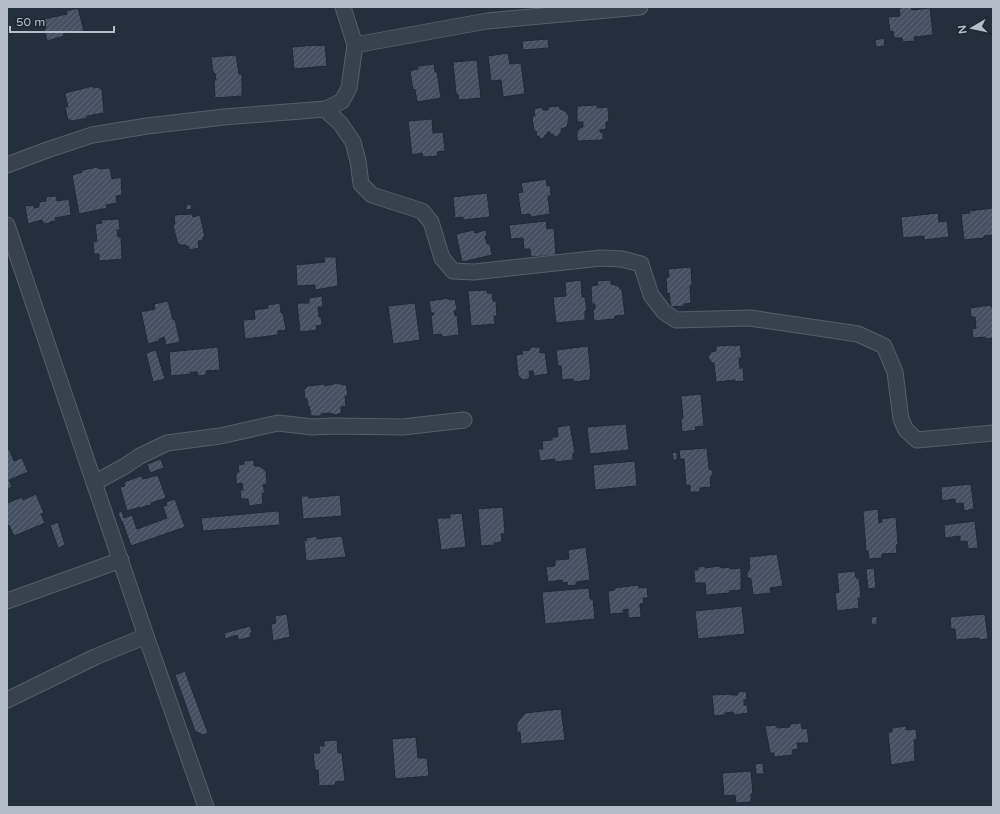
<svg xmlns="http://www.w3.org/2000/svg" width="1000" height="814" font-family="'Varela Round',sans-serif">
	<defs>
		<pattern id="building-hatch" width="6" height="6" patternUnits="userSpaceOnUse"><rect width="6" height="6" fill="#455162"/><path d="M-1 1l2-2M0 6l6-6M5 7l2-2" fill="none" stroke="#5d6877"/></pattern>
	</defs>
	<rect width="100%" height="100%" fill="#242f3e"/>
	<g fill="url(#building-hatch)" stroke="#1f2835">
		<path d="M911 7 912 10 930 8 933 35 914 37 915 41 903 42 902 38H894L893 31 890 32 888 17 900 16 899 8Z"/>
		<path d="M78 8 84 31 63 34 64 36 47 41 44 28H46L44 19 67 14 66 11Z"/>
		<path d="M884 38 885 46 876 47 875 40Z"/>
		<path d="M548 39 549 48 523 50 522 41Z"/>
		<path d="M317 45V46L325 45 327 66 294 69 292 47Z"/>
		<path d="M508 53 510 64 521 63 525 94 503 97 501 80 491 81 488 56Z"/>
		<path d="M236 55 239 74H242V96L215 98 214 80H216L215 73H213L211 57Z"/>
		<path d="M477 60 481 98 459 100 458 94H456L453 62Z"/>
		<path d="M434 64 435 72H437L441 98 417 102 415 89 413 90 410 71 418 69V66Z"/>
		<path d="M93 86V88L98 87 102 90 104 113 87 116V118L72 121 71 120H68L65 107H68L65 93Z"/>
		<path d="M597 105V108L608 107 609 122H606V129L600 130V132H603V140L577 141V130H579V128L583 127V122H577V106Z"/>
		<path d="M559 106 560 109 565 111 569 116 567 127 561 129V134H559L558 137H555L553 134 551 135 550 132H547V135H545L544 138 540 139 539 136 537 137 536 131H534L532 116H535L534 109 542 107 543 110H548V107Z"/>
		<path d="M432 119 433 133 443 132 445 151 437 152 438 156 423 157 422 153 412 155 408 121Z"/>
		<path d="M98 167 99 169 110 168 112 179 121 177 122 195 116 196 117 203 106 205 107 208 79 214 72 175 82 172V170Z"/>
		<path d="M546 179 547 186 550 185 551 196H548L550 214 531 217 530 214 521 215 518 193 523 192 521 183Z"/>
		<path d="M487 193 490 217 463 220V217L455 218 453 197Z"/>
		<path d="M56 196 57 201 69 199 71 215 55 218 56 221 50 222V223L44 224 42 220 28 224 25 206 34 205V208L39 207V202L46 201V197Z"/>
		<path d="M191 204 192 209 186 210V205Z"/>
		<path d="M993 208V235L984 236V238L964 240 961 214 970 213 969 211Z"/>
		<path d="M938 213 939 222 947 221 949 237 924 240V236L903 238 901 217Z"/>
		<path d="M192 214 193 217 200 215 205 237H203V240L198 241 199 248 189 250V247L185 245H179L177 241 173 225 175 224 174 215Z"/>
		<path d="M119 219 120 230H117L118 237H121L122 259 99 261V254H94L93 242 97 241 95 224 102 223 101 220Z"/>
		<path d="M546 221 547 229 554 228 556 255 531 257 530 249H524L523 238 511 239 509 225Z"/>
		<path d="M474 230 475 233 486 230 487 236H485L487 244H490L492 255 462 262 456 234Z"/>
		<path d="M324 257H336L338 286 315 290V285L297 286 296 265 325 262Z"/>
		<path d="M691 267 692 285 690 286 691 303 684 304V306L671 307 669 293 667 294 666 277H669L668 269Z"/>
		<path d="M581 280 582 297H585L587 311H585V320L556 323 553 297 566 296 565 282Z"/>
		<path d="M611 280V284L618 286 621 290H622L625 315 615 316 614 319 594 321 593 309H595V304H592L591 286 598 285 597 281Z"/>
		<path d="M487 290V293H492L493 301H496L497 316H494L495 324 471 326 468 291Z"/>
		<path d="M322 296 323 307H318L319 317H321L322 325 316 326 317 330 300 332 297 303H309V298Z"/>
		<path d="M449 298V300L455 299 457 310 454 311 455 316 457 315 459 335 442 337 441 334 433 335 431 315H434V313H431L429 301Z"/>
		<path d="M168 301 173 320 175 319 180 342 166 345 164 337 159 339V341L148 344 141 312 155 309 154 304Z"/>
		<path d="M280 303 281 313H283L286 330 278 331V335L245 339 243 320 255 319 254 310 268 308V305Z"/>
		<path d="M415 303 420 340 393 344 388 306Z"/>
		<path d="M990 305 991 307 993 306V338L985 339V337L973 338 972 329 976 328 975 317H971L970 308Z"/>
		<path d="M733 345V346L740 345 742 358H739L740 369 743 367 744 381 735 382V380L716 382 714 363H712L708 357 711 352 716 351V346Z"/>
		<path d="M588 346 591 376H590V380L574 382 573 379 562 380 561 366H558L556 350Z"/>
		<path d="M218 347 220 370 206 371V375L198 376 197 372H191V374L171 376 169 352Z"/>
		<path d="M530 347H540V353L545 352 548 374 534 376 533 371H529L530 376 528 379 524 380 520 378 518 375 516 355 523 354 522 351 530 350Z"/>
		<path d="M156 350 165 379 153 382 146 353Z"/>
		<path d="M338 383 343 385 346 384 348 396H345L346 406 341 407V413L335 415 330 413 321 414V416H311L309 406H308L307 399H305L304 390 308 386 325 384V386Z"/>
		<path d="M701 394 704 426 695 427 696 430 682 432 681 418H683L681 396Z"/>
		<path d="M626 424 629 450 590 454 587 427Z"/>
		<path d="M570 425 575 453H573V460L555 462V459L540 461 538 449H543L542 441 552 440V437H558L557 427Z"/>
		<path d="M707 448 709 469 713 471V474L710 478 711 487 700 488V492H690V485L686 486 684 459H680L679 450Z"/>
		<path d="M9 449 14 461 22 458 28 472 9 480 12 487 7 489V450Z"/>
		<path d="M677 452V460H673L672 453Z"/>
		<path d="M161 459 164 468 150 473 147 464Z"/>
		<path d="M254 460V466H259L266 471 267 484 263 485 265 493H262L263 504 249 506 248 499H241L240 490H243L242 483 236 484V472H239L238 465 244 464V461Z"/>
		<path d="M635 461 637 486 595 490 593 465Z"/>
		<path d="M158 475 166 498 151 503V505L146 506 140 508V507L127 511 120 487 125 486 124 482 141 476 143 479Z"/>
		<path d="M971 484 974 509 964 511 963 503 956 504 955 499 942 501 941 487Z"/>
		<path d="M36 494 44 513 41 514 45 523 14 536 9 525 7 526V503L22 497 23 500Z"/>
		<path d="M340 495 342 516 303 519 301 496H309V498Z"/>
		<path d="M175 499 185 527 131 546 122 521H121L118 513 122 511 124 518 132 515 137 529 167 518 163 507 167 505 166 502Z"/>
		<path d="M503 507 505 534H501L502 542 494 543 495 545 481 546 478 509Z"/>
		<path d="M878 509 879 523 882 522V519L896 517 898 544 896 545 897 553 882 554V558L869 559 868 551H866L863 511Z"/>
		<path d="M277 511H279L280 525 203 531 201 518Z"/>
		<path d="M462 513 466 547 441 550 437 518H450V514Z"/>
		<path d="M975 521 978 548 968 549 967 541 960 542V536L945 538 944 525Z"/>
		<path d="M58 522 65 545 58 548 50 525Z"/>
		<path d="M317 536V539L342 536 346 557 306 561 304 541 307 540 306 538Z"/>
		<path d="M586 547 590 580 576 582V585L568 586 567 582 562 583V580L548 582 546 567 555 566V560L569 559 568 550Z"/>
		<path d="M777 554 783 586 770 588 771 593 753 595 751 579 747 577V573L750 569 749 557Z"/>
		<path d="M705 566V568L720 566 721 568 730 567V569L741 568V590L729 591 730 593 706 595 705 583H695L694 570H698V567Z"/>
		<path d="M874 568 876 588 868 589 866 569Z"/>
		<path d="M855 571 856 578H859L861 598H858L859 608 837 611 835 593 839 592 837 573Z"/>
		<path d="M638 585 639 588 647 587 648 598H643L644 604H640L641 617 628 618V609L623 610 624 613 610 614 608 591 615 590 614 588Z"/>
		<path d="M589 588 590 599H593L595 619 545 624 542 592Z"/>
		<path d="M742 606 745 634 698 639 695 611Z"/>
		<path d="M287 614 290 637 273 641 271 624 276 623 275 616Z"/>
		<path d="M985 614 988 639 979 640V638L956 640 955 629H951L950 617Z"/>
		<path d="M877 616V624L872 625 871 617Z"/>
		<path d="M250 626 252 632 250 633 251 637 239 640 237 635 225 639 224 633Z"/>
		<path d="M185 671 208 733 203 735 195 731 175 675Z"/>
		<path d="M746 691 747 700H744V705H747L748 713 734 715 733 712 725 713V715L714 716 712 695 731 694V695H738V692Z"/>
		<path d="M561 709 565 740 521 744 520 732 517 733V723L525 713Z"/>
		<path d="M801 723 802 729 807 728 809 743H797L798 749 792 750 793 755 774 757V753H770L765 726 777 725V728L790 727V724Z"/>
		<path d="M906 726V730L916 729 917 740H914L915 748H914L915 761 891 765 888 732H892V728Z"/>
		<path d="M416 737 418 758H427L429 776 395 779 392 739Z"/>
		<path d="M337 740 338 753H342L345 781 335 782 336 785 319 786 318 770H315L313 753H320L319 746H324V741Z"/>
		<path d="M763 763 764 774H756L755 764Z"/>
		<path d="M751 771 753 794H751V802L736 803 735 795 724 796 722 773Z"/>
	</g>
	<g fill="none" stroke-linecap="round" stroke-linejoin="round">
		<defs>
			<g id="minor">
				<path d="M343 7 355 45"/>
				<path d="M326 109 331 115 340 123 353 142 358 161 361 184 372 195 422 211 431 222 442 258 453 271 474 272 601 258 622 259 641 264 651 295 664 312 676 320 750 318 858 334 884 346 895 372 901 419 906 430 917 440 993 433"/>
				<path d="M7 165 47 150 92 135 147 126 224 117 326 109 342 101 349 88 355 45 487 21 640 7"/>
				<path d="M7 225 146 636 206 807"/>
				<path d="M94 483 125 466 140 456 167 443 220 436 278 423 312 427 333 426 403 427 464 420"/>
				<path d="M7 601 121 560"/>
				<path d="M7 700 95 657 146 636"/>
			</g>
		</defs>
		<use href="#minor" stroke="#565f6c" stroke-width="17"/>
		<use href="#minor" stroke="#38414e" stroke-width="15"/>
	</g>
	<rect width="1000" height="814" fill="none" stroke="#b4bcc9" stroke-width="16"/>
	<g transform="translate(972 28) rotate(261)" stroke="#1d2633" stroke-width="3" paint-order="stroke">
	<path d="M0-3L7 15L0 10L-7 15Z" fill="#b4bcc9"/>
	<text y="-6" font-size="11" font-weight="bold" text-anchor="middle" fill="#b4bcc9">N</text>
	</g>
	<path d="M10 26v6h104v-6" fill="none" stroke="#b4bcc9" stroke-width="2"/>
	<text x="16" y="26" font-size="12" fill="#b4bcc9" stroke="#1d2633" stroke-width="3" paint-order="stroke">50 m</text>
</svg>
